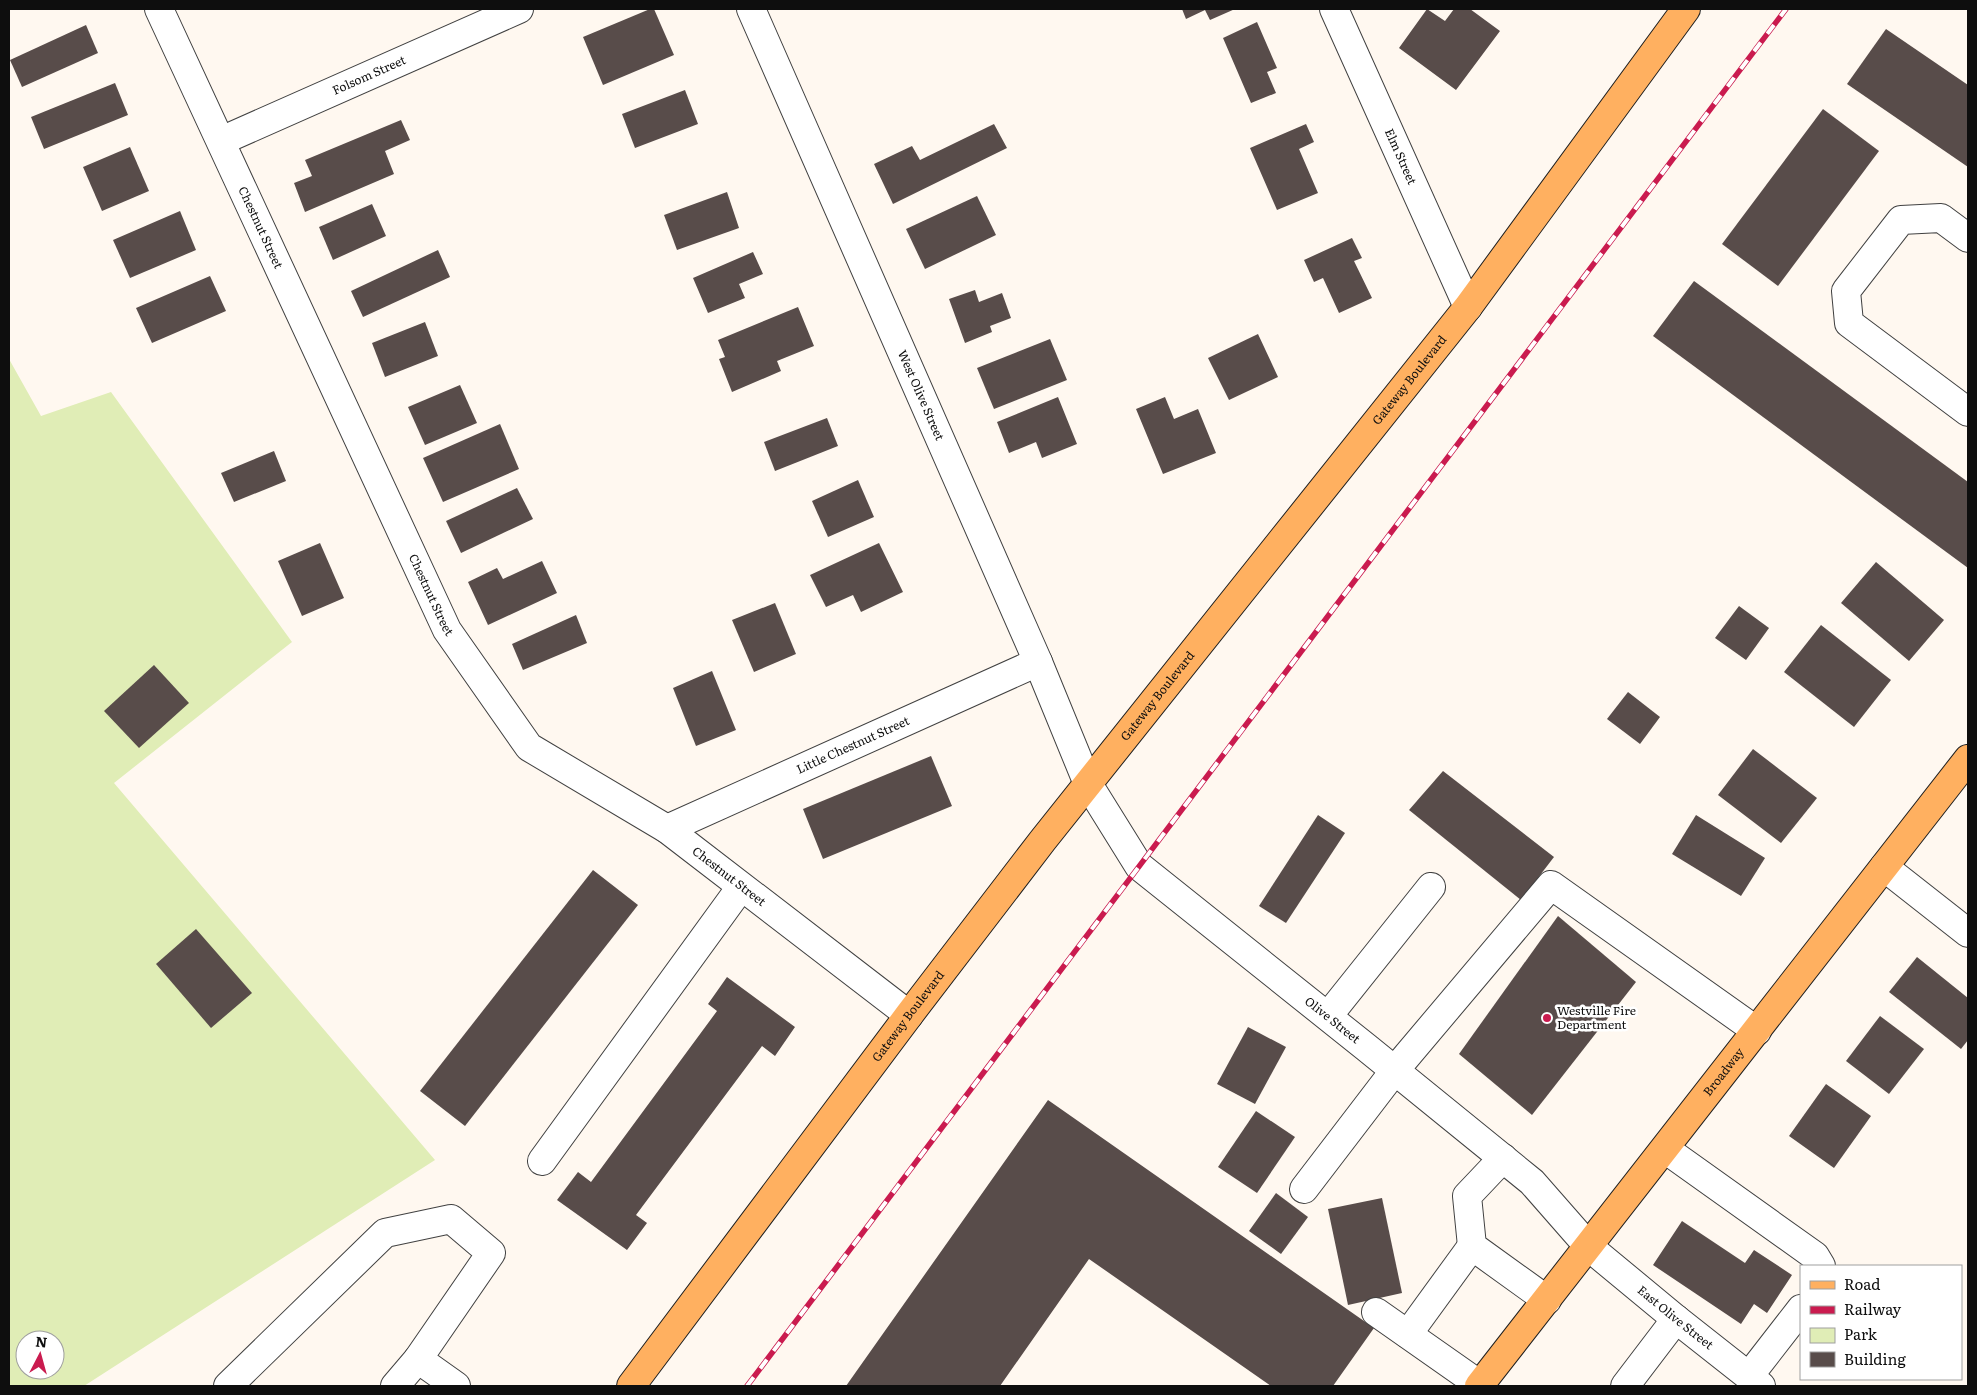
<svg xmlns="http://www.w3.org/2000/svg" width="1977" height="1395" font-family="Literata,serif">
	<rect width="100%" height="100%" fill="#fff8f0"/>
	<path fill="#e0edb6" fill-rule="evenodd" d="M9 359 41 416 111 392 292 642 114 783 435 1160 84 1386H9ZM25 1340H55V1370H25Z"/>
	<g fill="#584c4a">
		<path d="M650 9H654L674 55 603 85 583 37Z"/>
		<path d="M1182 9H1235L1210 20 1205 10 1186 19Z"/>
		<path d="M1427 9 1445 21 1454 9H1470L1500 31 1456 90 1399 48Z"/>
		<path d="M1257 22 1277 68 1267 72 1276 93 1251 103 1223 38Z"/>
		<path d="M86 25 98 53 22 87 10 60Z"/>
		<path d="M1886 29 1968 85V167L1847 84Z"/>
		<path d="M115 83 128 115 44 149 31 117Z"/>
		<path d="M685 90 698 124 635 148 622 114Z"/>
		<path d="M1823 109 1879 151 1778 286 1722 244Z"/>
		<path d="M401 120 410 140 385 151 394 174 305 212 294 183 312 176 305 160Z"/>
		<path d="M994 124 1007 148 893 204 874 164 912 146 920 160Z"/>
		<path d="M1306 124 1314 142 1299 149 1318 193 1277 210 1250 148Z"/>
		<path d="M130 147 149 191 102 211 83 167Z"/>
		<path d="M727 192 739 228 677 250 664 215Z"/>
		<path d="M977 196 996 235 925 269 906 229Z"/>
		<path d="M372 204 386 236 333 260 319 227Z"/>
		<path d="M180 211 196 250 130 278 113 240Z"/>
		<path d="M1352 238 1362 258 1354 261 1372 298 1339 313 1323 278 1314 282 1304 260Z"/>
		<path d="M438 250 450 277 363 317 351 291Z"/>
		<path d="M753 252 763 274 739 284 745 298 708 313 693 278Z"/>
		<path d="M210 276 226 311 152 343 136 308Z"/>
		<path d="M1694 281 1968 482V568L1653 336Z"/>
		<path d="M975 290 979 302 1002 293 1011 318 990 326 992 332 965 343 949 299Z"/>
		<path d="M798 307 814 346 777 361 781 371 732 392 719 359 725 357 718 340Z"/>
		<path d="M425 322 438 356 385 377 372 343Z"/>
		<path d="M1258 334 1278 377 1229 400 1208 358Z"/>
		<path d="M1050 339 1067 380 994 409 977 368Z"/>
		<path d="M460 385 477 423 425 445 408 407Z"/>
		<path d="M1058 397 1077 444 1042 458 1036 442 1009 453 997 422Z"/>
		<path d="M1165 397 1174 419 1198 409 1216 453 1163 474 1136 409Z"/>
		<path d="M827 418 838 446 775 471 764 442Z"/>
		<path d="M500 424 519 469 443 502 423 458Z"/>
		<path d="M274 451 286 481 234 502 221 473Z"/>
		<path d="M858 480 874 517 828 537 812 501Z"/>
		<path d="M517 488 533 519 461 553 446 521Z"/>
		<path d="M320 543 344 598 302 616 278 561Z"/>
		<path d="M879 543 903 592 861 612 853 595 826 607 810 575Z"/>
		<path d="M542 561 557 593 488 625 468 582 497 568 503 579Z"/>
		<path d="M1876 562 1944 620 1909 661 1841 603Z"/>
		<path d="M775 603 796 654 754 672 732 620Z"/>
		<path d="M1739 606 1769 628 1746 660 1715 638Z"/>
		<path d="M576 615 587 643 523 670 512 644Z"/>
		<path d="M1821 625 1891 680 1854 727 1784 672Z"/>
		<path d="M154 665 189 703 139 748 104 711Z"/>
		<path d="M712 671 736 730 696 746 673 688Z"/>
		<path d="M1628 692 1660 717 1640 744 1607 719Z"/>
		<path d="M1753 749 1817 798 1781 843 1718 795Z"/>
		<path d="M931 756 952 806 823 859 803 809Z"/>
		<path d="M1443 771 1554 857 1521 900 1409 810Z"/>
		<path d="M1318 815 1345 833 1286 923 1259 906Z"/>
		<path d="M1696 815 1765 858 1741 896 1672 854Z"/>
		<path d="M593 870 638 905 465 1126 420 1091Z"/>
		<path d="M1558 916 1636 982 1532 1115 1459 1054Z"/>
		<path d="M196 929 252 993 211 1028 156 964Z"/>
		<path d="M1917 957 1968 998V1040L1961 1049 1889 992Z"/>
		<path d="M727 977 795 1027 775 1056 762 1046 636 1215 647 1223 627 1250 557 1200 578 1172 591 1182 717 1011 708 1004Z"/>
		<path d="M1880 1016 1924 1049 1889 1094 1846 1061Z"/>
		<path d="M1248 1027 1286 1047 1255 1104 1217 1084Z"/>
		<path d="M1826 1084 1871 1116 1834 1168 1789 1136Z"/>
		<path d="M1048 1100 1374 1328 1333 1386H1271L1089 1259 1000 1386H846Z"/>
		<path d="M1256 1111 1295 1137 1257 1193 1218 1167Z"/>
		<path d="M1276 1193 1308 1217 1281 1254 1249 1231Z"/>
		<path d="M1382 1198 1402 1293 1348 1305 1328 1209Z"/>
		<path d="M1682 1221 1745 1263 1754 1250 1792 1275 1767 1313 1754 1304 1741 1324 1653 1265Z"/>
	</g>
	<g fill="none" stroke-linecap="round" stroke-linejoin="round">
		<defs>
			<g id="minor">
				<path id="s1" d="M159 9 447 630 529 747 667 829 909 1015"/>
				<path id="s2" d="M751 9 1038 662 1088 784 1139 866 1367 1048 1532 1182 1589 1247 1676 1319 1761 1386"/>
				<path id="s3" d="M1334 9 1468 307"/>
				<path id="s4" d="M221 141 519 9"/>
				<path d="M1968 238 1941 218 1901 220 1846 291 1849 323 1968 412"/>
				<path id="s5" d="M667 829 1038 662"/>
				<path d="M1884 867 1968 933"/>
				<path d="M1328 1016 1431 887"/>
				<path d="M1665 1149 1815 1256 1821 1266"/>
				<path d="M1503 1158 1467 1196 1472 1246 1547 1300"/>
				<path d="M542 1161 741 887"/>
				<path d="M1304 1189 1395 1070 1551 885 1757 1031"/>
				<path d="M1376 1312 1480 1385"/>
				<path d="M1408 1334 1472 1246"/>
				<path d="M1749 1376 1801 1309"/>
				<path d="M228 1386 385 1233 451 1219 491 1253 418 1359 456 1386"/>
				<path d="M395 1386 418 1359"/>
				<path d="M1625 1386 1676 1319"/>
			</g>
			<g id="major">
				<path id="s6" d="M631 1386 909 1015 1043 840 1468 307 1686 9"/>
				<path id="s7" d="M1479 1386 1968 759"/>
			</g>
		</defs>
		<use href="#minor" stroke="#414141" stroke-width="30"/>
		<use href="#major" stroke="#1f1f1f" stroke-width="30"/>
		<use href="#minor" stroke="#fff" stroke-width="28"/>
		<use href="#major" stroke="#ffb060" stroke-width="28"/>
		<defs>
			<path id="rail" d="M747 1386 1786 9"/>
		</defs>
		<use href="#rail" stroke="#ca1b4f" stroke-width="5.5"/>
		<use href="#rail" stroke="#fff" stroke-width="4" stroke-dasharray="11" stroke-linecap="butt"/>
	</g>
	<circle fill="#ca1b4f" stroke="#fff" stroke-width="2" cx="1547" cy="1018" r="5"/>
	<g text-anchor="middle" stroke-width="5" stroke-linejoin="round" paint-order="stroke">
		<g font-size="12" fill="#0e0e0e" stroke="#fff">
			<text dy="4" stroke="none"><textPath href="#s4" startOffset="162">Folsom Street</textPath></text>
			<text dy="4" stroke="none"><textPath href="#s3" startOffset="162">Elm Street</textPath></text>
			<text dy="4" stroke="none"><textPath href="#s1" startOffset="241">Chestnut Street</textPath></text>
			<text dy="4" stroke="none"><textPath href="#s6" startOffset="1272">Gateway Boulevard</textPath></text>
			<text dy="4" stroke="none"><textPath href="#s2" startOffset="422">West Olive Street</textPath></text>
			<text dy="4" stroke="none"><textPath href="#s1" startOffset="646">Chestnut Street</textPath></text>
			<text dy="4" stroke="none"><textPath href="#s6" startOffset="868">Gateway Boulevard</textPath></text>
			<text dy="4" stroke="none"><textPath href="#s5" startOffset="204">Little Chestnut Street</textPath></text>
			<text dy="4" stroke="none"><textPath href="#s1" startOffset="1066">Chestnut Street</textPath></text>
			<text dy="4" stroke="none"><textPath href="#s6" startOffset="462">Gateway Boulevard</textPath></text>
			<text dy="4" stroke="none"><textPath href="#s2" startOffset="1189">Olive Street</textPath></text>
			<text dy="4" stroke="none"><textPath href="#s7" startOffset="398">Broadway</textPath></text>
			<text dy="4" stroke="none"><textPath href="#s2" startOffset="1644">East Olive Street</textPath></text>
		</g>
		<g font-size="12" fill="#0e0e0e" stroke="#fff" text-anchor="start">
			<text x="1557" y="1015">Westville Fire<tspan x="1557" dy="14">Department</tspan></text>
		</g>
	</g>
	<rect width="1977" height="1395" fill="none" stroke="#0e0e0e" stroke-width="20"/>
	<rect x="1800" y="1265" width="162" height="115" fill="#ffffff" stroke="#9f9f9f"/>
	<rect x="1810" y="1281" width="25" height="8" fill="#ffb060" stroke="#9f9f9f"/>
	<text x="1844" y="1290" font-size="15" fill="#0e0e0e">Road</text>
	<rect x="1810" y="1306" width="25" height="8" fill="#ca1b4f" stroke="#9f9f9f"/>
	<text x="1844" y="1315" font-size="15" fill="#0e0e0e">Railway</text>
	<rect x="1810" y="1328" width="25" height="15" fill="#e0edb6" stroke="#9f9f9f"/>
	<text x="1844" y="1340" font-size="15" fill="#0e0e0e">Park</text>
	<rect x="1810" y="1352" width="25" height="15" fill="#584c4a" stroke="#9f9f9f"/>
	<text x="1844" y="1365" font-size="15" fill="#0e0e0e">Building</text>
	<g transform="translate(40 1355) rotate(6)"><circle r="24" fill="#ffffff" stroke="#9f9f9f"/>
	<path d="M0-4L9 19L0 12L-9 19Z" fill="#ca1b4f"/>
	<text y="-8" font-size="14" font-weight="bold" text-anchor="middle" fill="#0e0e0e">N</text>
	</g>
</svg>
